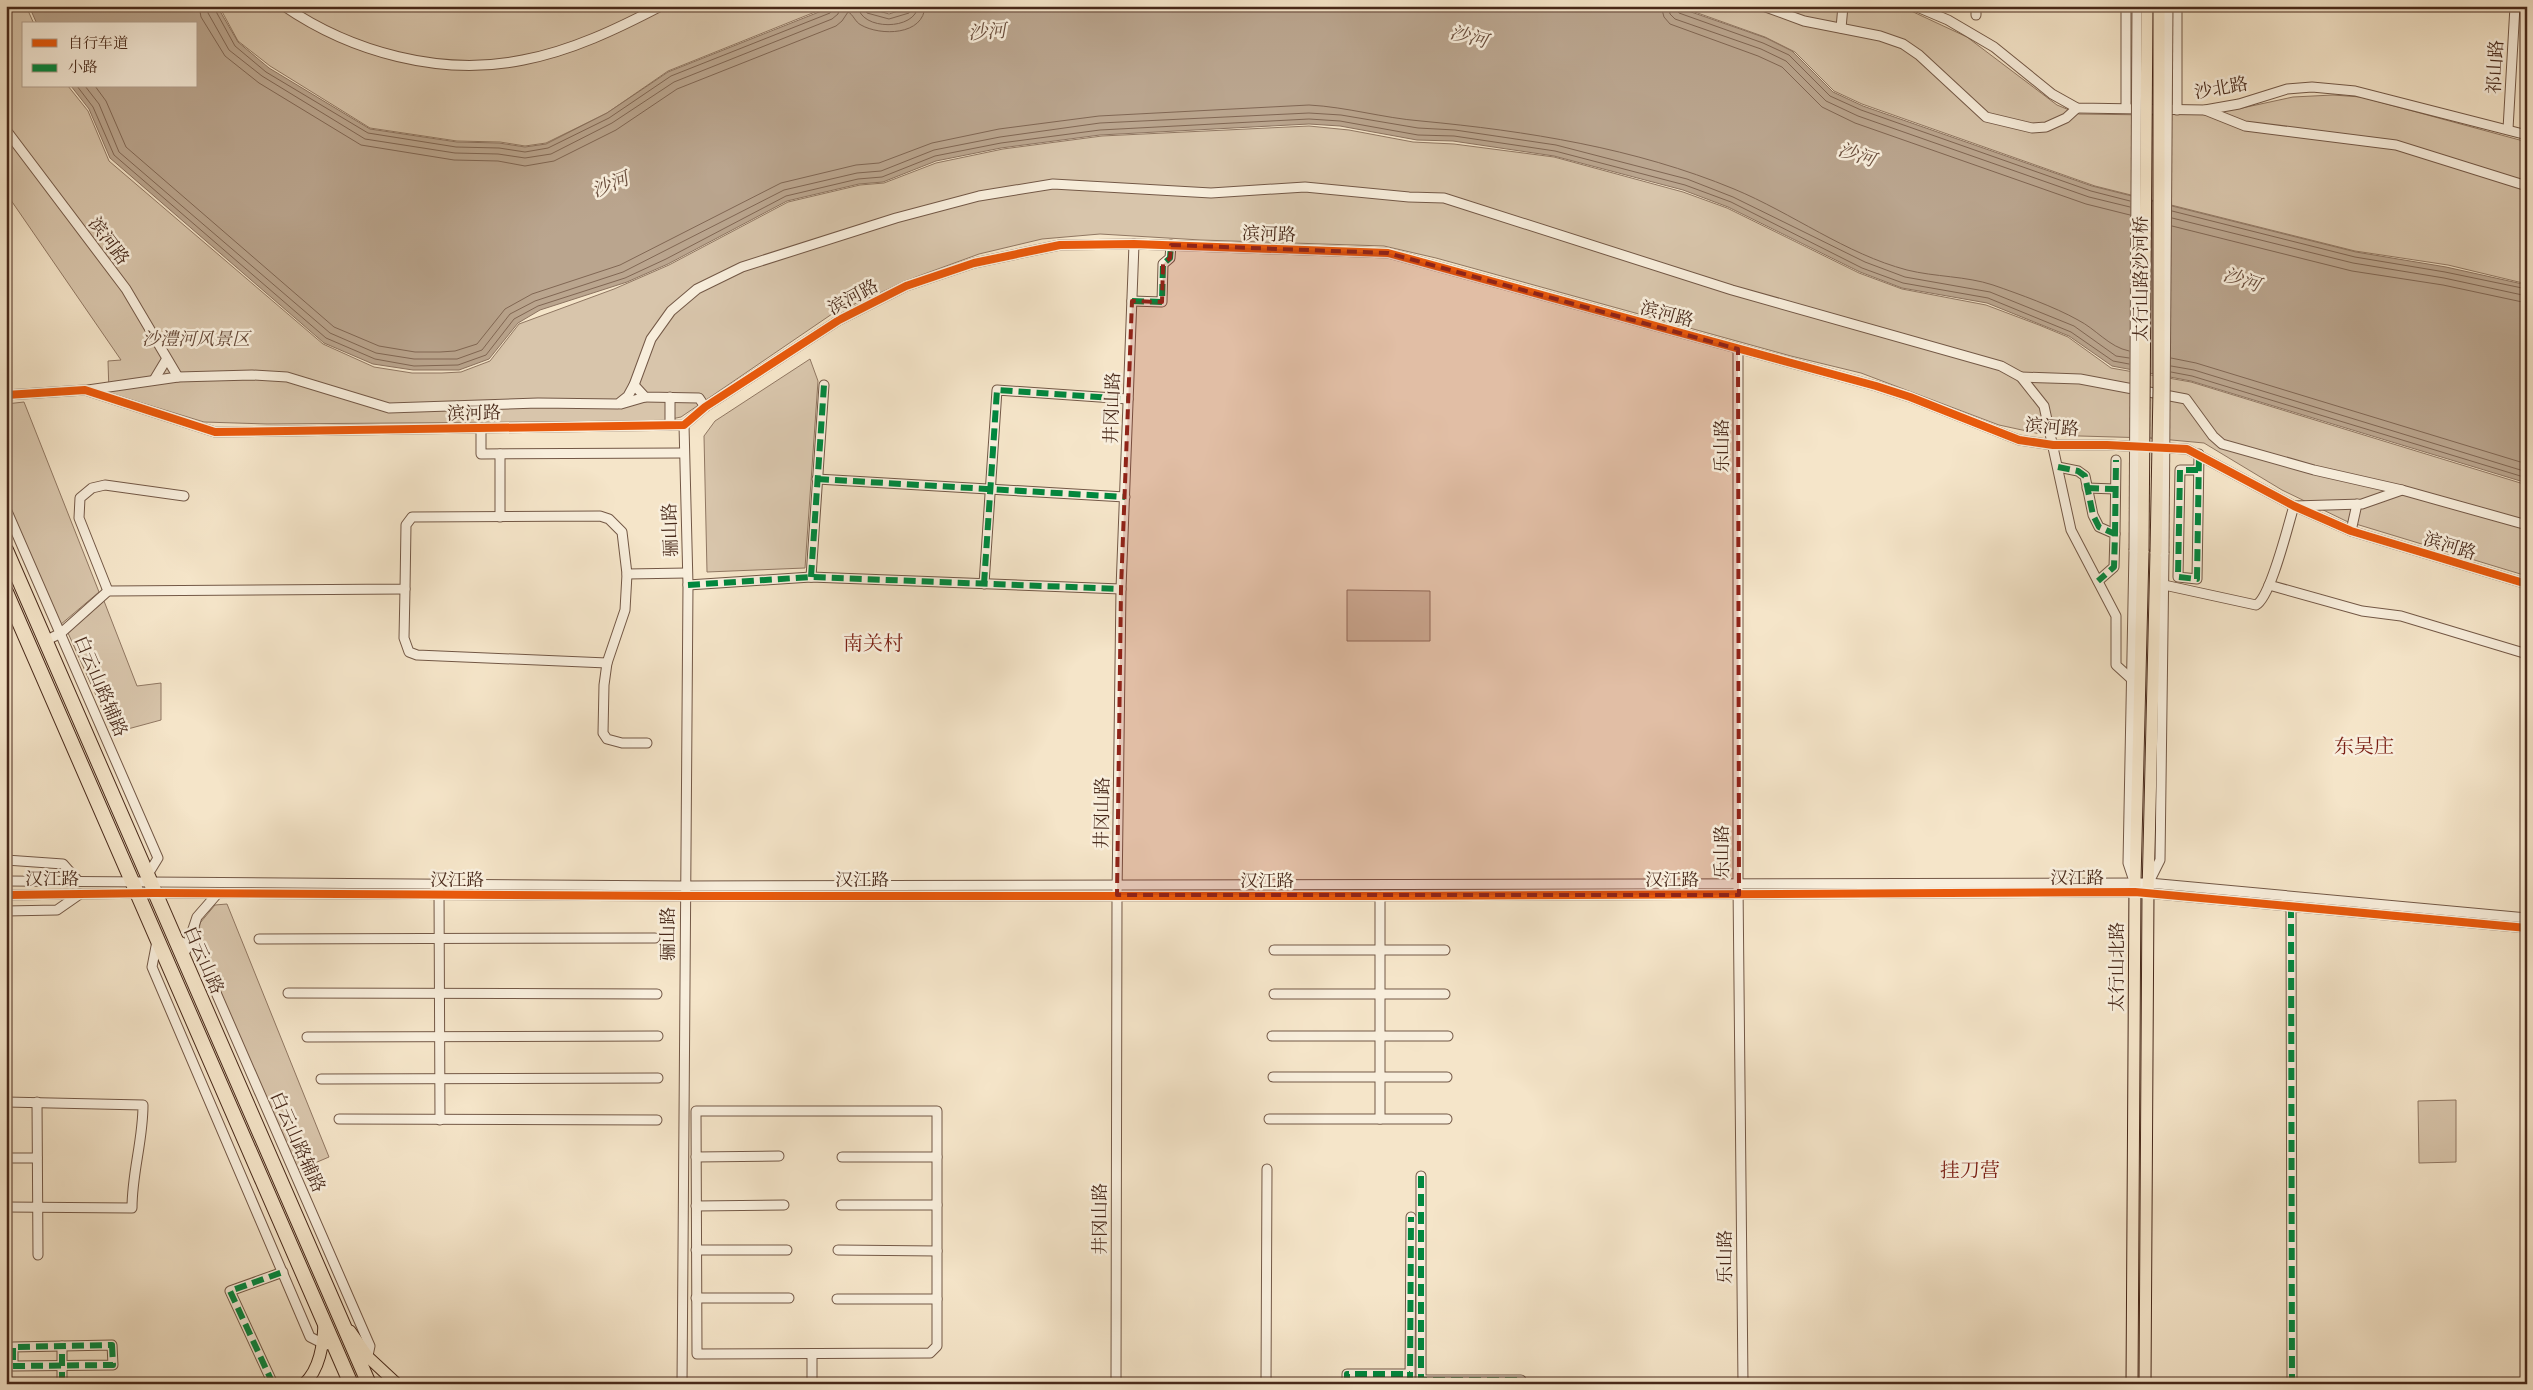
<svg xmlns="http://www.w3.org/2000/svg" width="2533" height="1390" font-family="'IM FELL Double Pica','Noto Serif SC',serif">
	<rect width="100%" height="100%" fill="#f5e5c9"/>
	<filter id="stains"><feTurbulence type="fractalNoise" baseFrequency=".004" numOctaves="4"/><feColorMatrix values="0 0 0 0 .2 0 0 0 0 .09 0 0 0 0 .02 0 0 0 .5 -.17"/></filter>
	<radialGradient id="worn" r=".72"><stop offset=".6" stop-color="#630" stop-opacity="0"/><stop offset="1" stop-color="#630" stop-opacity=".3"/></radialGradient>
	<g fill="#d8c5ab" stroke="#907762">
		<path d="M6 6H26L34 24H24V86H68L88 111 109 161 323 344 374 367 412 373H442L461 372 490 361 519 324 614 289 669 265 788 202 860 185 884 183 936 163 1003 149 1102 136 1309 126 1349 130 1413 142 1454 144 1554 157 1683 192 1727 208 1859 273 1902 289 1986 305 2039 325 2068 337 2111 368 2191 382 2527 485V576L2346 521 2282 490 2204 443 2150 438 2045 435 1999 425 1861 373 1791 356 1436 258 1384 246 1201 240 1100 234 1042 239 979 254 916 277 832 314 681 417 662 421 267 424 204 422 109 393 108 361 121 360 6 193Z"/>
		<path d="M219 6H830L668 71 607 113 546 143 525 146 500 142 457 141 370 128 270 66 238 41Z"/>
		<path d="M1678 6H1896L1909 10 1967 37 2057 105 2079 114 2152 115 2242 108 2293 97 2333 95 2361 97 2527 142V284L2448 265 2355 251 2095 186 1862 104 1834 91 1795 52 1765 37Z"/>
		<path d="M810 359 818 381 805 568 707 572 704 436 715 421Z"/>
		<path d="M24 402 99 592 60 625 6 499V404Z"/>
		<path d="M1347 590 1430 591V641H1347Z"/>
		<path d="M104 601 137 686 161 683V720L113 733 68 633Z"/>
		<path d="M227 904 329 1157 296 1171 198 940 200 923 215 905Z"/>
		<path d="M2456 1100V1162L2419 1163 2418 1101Z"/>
	</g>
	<path fill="#baa58e" stroke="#8c7360" d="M29 6H217L238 42 269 68 370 129 457 142 499 143 525 147 546 144 607 113 668 72 834 6H862L889 14 913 6H1674L1766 38 1792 51 1833 92 1863 106 2092 186 2356 252 2446 267 2527 285V483L2191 381 2112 366 2069 336 1987 303 1902 288 1860 272 1728 207 1683 190 1554 156 1453 141 1417 140 1340 126 1309 124 1100 135 1001 148 936 161 883 182 859 184 787 201 668 264 627 282 540 310 518 323 489 359 459 370H413L373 364 324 343 110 158 89 109 71 86H196V24H37Z"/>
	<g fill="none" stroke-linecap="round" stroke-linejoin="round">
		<g stroke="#816754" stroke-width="1">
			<path d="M199 6 201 17 225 56 259 83 361 145 454 160 498 161 525 166 554 161 616 130 677 89 836 26 842 21 848 12C853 14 855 22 861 25 880 36 924 36 925 6"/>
			<path d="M207 6 208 13 229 50 262 76 365 139 455 153 498 154 525 158 551 154 612 123 674 82 832 19 838 14 840 6"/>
			<path d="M213 6 235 46 266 72 368 133 456 147 499 148 525 152 548 148 609 118 671 76 830 13 833 6"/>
			<path d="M858 6C860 31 916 31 918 6"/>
			<path d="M864 6 867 13 889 19 909 13 911 6"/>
			<path d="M1661 6 1664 17 1670 24 1758 56 1782 67 1822 107 1855 123 2086 204 2130 215"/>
			<path d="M1669 6 1670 14 1675 19 1761 49 1786 61 1826 101 1858 116 2089 197 2130 207"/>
			<path d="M1675 6 1679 13 1763 43 1789 55 1830 96 1861 110 2091 191 2130 201"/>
			<path d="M77 86 93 107 114 155 326 338 375 359 414 366 458 365 486 355 514 319 538 306 625 278 666 259 786 196 858 179 882 177 935 156 1001 143 1100 130 1309 119 1340 121 1418 135 1454 136 1555 151 1685 185 1731 202 1862 268 1903 283 1988 298 2071 332 2113 361 2129 364"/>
			<path d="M85 86 99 104 119 152 330 333 376 353 414 359H457L482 350 510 314 535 301 623 272 784 190 857 173 881 171 934 150 1000 137 1100 123 1309 113 1341 115 1418 128 1455 130 1556 145 1687 179 1733 197 1865 262 1905 277 1990 292 2074 326 2116 356 2129 358"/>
			<path d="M95 86 106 101 126 147 334 327 379 346 415 352H440L455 351 477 344 505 309 532 294 620 265 781 183 856 165 879 163 932 143 999 129 1099 116 1309 105C1347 107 1383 118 1421 121 1527 131 1635 148 1734 189 1792 213 1846 254 1907 270 1935 277 1966 276 1993 285 2019 294 2055 307 2078 320 2096 329 2109 347 2129 351"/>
			<path d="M2172 211 2355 257 2445 272 2527 289"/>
			<path d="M2172 218 2353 263 2444 278 2527 296"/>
			<path d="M2172 226 2352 271 2443 285 2527 303"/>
			<path d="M2171 358 2196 363 2527 464"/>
			<path d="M2171 366 2194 370 2527 472"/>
			<path d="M2171 372 2192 376 2527 478"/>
		</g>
		<defs>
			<g id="minor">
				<path d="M284 6C351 52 441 77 523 60 571 51 617 29 661 6"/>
				<path d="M1763 6 1804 21 1880 36 1903 44 1919 55 1986 117 2032 128 2046 127 2066 118 2077 108"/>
				<path d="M1915 6 1948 20 1994 47 2052 94 2077 108 2205 110 2239 104 2287 89 2312 87 2355 91 2527 135"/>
				<path d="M1976 6V15"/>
				<path d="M2126 6V108"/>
				<path d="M2177 6V110"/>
				<path d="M1841 28 1843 6"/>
				<path d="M2205 110 2245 126 2396 145 2527 186"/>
				<path d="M2508 129 2515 6"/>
				<path d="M6 130 126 289 178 377"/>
				<path d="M1132 301 1162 302 1163 264 1170 258 1171 245"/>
				<path d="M1738 349V885L1743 1384"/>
				<path d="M2021 377 2080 379 2186 399 2213 436 2222 444 2314 470 2402 490"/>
				<path d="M154 380 166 360"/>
				<path d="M634 385 645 397 699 398 705 407"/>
				<path d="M88 390 178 377 252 375 287 377 389 408 538 403 618 404 628 396 634 385 651 339 671 311 697 289 742 267 896 218 979 196 1053 184 1211 193 1305 187 1409 197 1444 198 1732 290 2001 366 2021 377 2044 406 2071 530 2116 616V665L2139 686"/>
				<path d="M6 395 85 390 215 432 684 425 705 407 839 320 906 286 974 263 1060 245 1134 244 1388 253 1876 386 1910 397 2019 440 2053 445H2107L2187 449 2294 506 2351 531 2527 584"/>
				<path d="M670 397V425"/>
				<path d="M621 404 645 397"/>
				<path d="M481 428V454L684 453"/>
				<path d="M500 454V517"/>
				<path d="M2058 467 2078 471 2085 476 2093 515 2099 527 2115 534 2114 567 2098 581"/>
				<path d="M2198 470H2180L2178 577 2197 579 2199 454"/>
				<path d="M817 479 1125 497"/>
				<path d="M2087 488 2115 489"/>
				<path d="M6 509 158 858 147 876"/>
				<path d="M2351 531 2357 504"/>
				<path d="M2115 534 2116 460"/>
				<path d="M811 577 824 385"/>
				<path d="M2155 583 2256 605C2271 597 2288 525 2294 506L2362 504 2402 490 2527 525"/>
				<path d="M984 584 997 390 1128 399"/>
				<path d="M688 585 811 577 1121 589"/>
				<path d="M2269 585 2362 611 2401 616 2527 654"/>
				<path d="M405 589 404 638 409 652 417 655 607 663 625 610 627 574"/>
				<path d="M108 591 79 518 80 498 92 488 105 485 184 496"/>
				<path d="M45 641 61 633 108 591 405 589 406 525 412 517 600 516 609 519 622 532 627 574 687 573"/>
				<path d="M607 663 604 685 603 733 607 739 622 743H647"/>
				<path d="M6 860 63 864 78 881"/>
				<path d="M2133 878 2128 863 2134 550"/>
				<path d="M6 881 684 886 2149 883 2527 918"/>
				<path d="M2149 882 2160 860 2164 553"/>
				<path d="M439 890 440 1120"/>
				<path d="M6 895 154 893 684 896H1380L2135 892 2527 928"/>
				<path d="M1380 896V1119"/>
				<path d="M2291 906 2292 1384"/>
				<path d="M6 911 57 910 80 894"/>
				<path d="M175 939 197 949 370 1346 367 1360"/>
				<path d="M259 939 655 938"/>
				<path d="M157 941 152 967 310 1337 326 1345"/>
				<path d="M186 950 197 917 218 893"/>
				<path d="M1274 950H1445"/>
				<path d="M288 993 657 994"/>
				<path d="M1274 994H1445"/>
				<path d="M1272 1036H1448"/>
				<path d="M307 1037 658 1036"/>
				<path d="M1273 1077H1447"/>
				<path d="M321 1079 658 1078"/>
				<path d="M6 1102 143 1105C143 1141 132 1172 132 1208L6 1207"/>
				<path d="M37 1102 38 1255"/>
				<path d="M696 1111H937V1346L930 1353 697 1354Z"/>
				<path d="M339 1119 657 1120"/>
				<path d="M1269 1119H1447"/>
				<path d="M696 1157 779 1156"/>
				<path d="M842 1157H937"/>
				<path d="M6 1158H37"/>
				<path d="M1421 1176V1380H1521"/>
				<path d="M841 1205H937"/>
				<path d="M696 1206 784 1205"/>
				<path d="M696 1250H787"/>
				<path d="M838 1250 937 1251"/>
				<path d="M696 1298H789"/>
				<path d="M837 1299H937"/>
				<path d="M112 1345 113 1365 13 1366V1347Z"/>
				<path d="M812 1354V1384"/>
				<path d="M62 1384V1346"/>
				<path d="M273 1384 230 1291 283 1272"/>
				<path d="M682 1384 688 585 684 425"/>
				<path d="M1116 1384 1117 895 1121 589 1134 244"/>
				<path d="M1266 1384 1267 1169"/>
				<path d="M1347 1384V1374H1410"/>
				<path d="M1410 1384 1411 1217"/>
			</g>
			<g id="major">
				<path d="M350 1331 368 1357 397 1384"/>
				<path d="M304 1384C320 1369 323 1345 324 1324"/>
				<path d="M2132 1384 2135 882 2143 551"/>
				<path d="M2145 1384 2148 893 2156 552"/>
			</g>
			<g id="highway">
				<path d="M6 550 369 1384"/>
				<path d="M6 592 351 1384"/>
			</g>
		</defs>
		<use href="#minor" stroke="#735846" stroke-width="11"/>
		<use href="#major" stroke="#48291a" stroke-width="13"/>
		<use href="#highway" stroke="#48291a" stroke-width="16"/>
		<use href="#minor" stroke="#f8eedc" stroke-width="9"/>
		<use href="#major" stroke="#f5e5c9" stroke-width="11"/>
		<use href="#highway" stroke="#f5e5c9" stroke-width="14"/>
		<defs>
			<g id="minor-bridge">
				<path d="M2134 550 2137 6"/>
				<path d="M2164 553 2168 6"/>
			</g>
			<g id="major-bridge">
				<path d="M2143 551 2147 6"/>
				<path d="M2156 552 2159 390V6"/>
			</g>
		</defs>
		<use href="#minor-bridge" stroke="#735846" stroke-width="11" stroke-linecap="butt"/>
		<use href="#major-bridge" stroke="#48291a" stroke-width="13" stroke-linecap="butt"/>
		<use href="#minor-bridge" stroke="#f8eedc" stroke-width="9"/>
		<use href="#major-bridge" stroke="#f5e5c9" stroke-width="11"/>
		<g stroke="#00873e" stroke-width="6" stroke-dasharray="12 6" stroke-linecap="butt">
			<path d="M1132 301 1162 302 1163 264 1170 258 1171 245"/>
			<path d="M2058 467 2078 471 2085 476 2093 515 2099 527 2115 534 2114 567 2098 581"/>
			<path d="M2198 470H2180L2178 577 2197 579 2199 454"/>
			<path d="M817 479 1125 497"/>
			<path d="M2087 488 2115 489"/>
			<path d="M2115 534 2116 460"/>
			<path d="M811 577 824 385"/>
			<path d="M984 584 997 390 1128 399"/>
			<path d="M688 585 811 577 1121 589"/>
			<path d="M2291 906 2292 1384"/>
			<path d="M1421 1176V1380H1521"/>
			<path d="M112 1345 113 1365 13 1366V1347Z"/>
			<path d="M62 1384V1346"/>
			<path d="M273 1384 230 1291 283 1272"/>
			<path d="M1347 1384V1374H1410"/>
			<path d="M1410 1384 1411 1217"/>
		</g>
		<defs>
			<g id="cycleway">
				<path d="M6 395 85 390 215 432 684 425 705 407 839 320 906 286 974 263 1060 245 1134 244 1388 253 1876 386 1910 397 2019 440 2053 445H2107L2187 449 2294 506 2351 531 2527 584"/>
				<path d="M6 895 154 893 684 896H1380L2135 892 2527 928"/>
			</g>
		</defs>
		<use href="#cycleway" stroke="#f8eedc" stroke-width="11"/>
		<use href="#cycleway" stroke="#e8590c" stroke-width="8"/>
	</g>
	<path fill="#8f2418" fill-opacity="0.2" stroke="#8f2418" stroke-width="4" stroke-dasharray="10 6" stroke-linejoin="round" d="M1171 245 1388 253 1738 349 1739 895H1117L1121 589 1132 301 1162 302 1163 264 1170 258Z"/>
	<g text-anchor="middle" stroke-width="5" stroke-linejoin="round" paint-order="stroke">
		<g font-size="18" fill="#48291a" stroke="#f8eedc">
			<text transform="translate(2495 67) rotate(-87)" y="6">祁山路</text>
			<text transform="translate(2221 88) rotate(-10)" y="6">沙北路</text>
			<text transform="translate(1269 234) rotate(2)" y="6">滨河路</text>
			<text transform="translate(109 241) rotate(53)" y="6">滨河路</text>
			<text transform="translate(2141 279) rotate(-90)" y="6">太行山路沙河桥</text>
			<text transform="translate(853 297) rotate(-28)" y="6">滨河路</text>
			<text transform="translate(1667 314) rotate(15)" y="6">滨河路</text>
			<text transform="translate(1112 408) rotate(-88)" y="6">井冈山路</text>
			<text transform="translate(474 413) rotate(-1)" y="6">滨河路</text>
			<text transform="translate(2052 427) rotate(5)" y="6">滨河路</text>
			<text transform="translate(1722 446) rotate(-90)" y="6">乐山路</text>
			<text transform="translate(670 530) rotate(-92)" y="6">骊山路</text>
			<text transform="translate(2450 546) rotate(17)" y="6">滨河路</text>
			<text transform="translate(101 686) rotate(67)" y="6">白云山路辅路</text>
			<text transform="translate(1102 813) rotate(-89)" y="6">井冈山路</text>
			<text transform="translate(1722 852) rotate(-90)" y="6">乐山路</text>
			<text x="2077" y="884">汉江路</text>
			<text x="52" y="885">汉江路</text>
			<text x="457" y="886">汉江路</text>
			<text x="862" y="886">汉江路</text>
			<text x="1672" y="886">汉江路</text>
			<text x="1267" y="887">汉江路</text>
			<text transform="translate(668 934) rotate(-90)" y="6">骊山路</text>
			<text transform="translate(204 960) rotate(66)" y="6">白云山路</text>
			<text transform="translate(2117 967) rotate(-90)" y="6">太行山北路</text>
			<text transform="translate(298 1142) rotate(66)" y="6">白云山路辅路</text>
			<text transform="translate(1100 1219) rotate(-90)" y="6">井冈山路</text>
			<text transform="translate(1725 1257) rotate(-90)" y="6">乐山路</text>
		</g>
		<g font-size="18" font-style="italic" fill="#654837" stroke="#f8eedc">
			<text x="196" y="345">沙澧河风景区</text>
		</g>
		<g font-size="19" font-style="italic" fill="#6a4e3d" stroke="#f8eedc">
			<text transform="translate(987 31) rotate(-4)" y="7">沙河</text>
			<text transform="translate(1469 36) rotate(15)" y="7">沙河</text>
			<text transform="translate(1857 154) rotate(18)" y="7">沙河</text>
			<text transform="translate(610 184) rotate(-22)" y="7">沙河</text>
			<text transform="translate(2242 279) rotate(18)" y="7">沙河</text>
		</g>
		<g font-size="20" fill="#7a1f14" stroke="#f8eedc">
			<text x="873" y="650">南关村</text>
			<text x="2364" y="753">东吴庄</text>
			<text x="1970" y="1177">挂刀营</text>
		</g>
	</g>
	<rect width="2533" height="1390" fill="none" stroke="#f5e5c9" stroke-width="25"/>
	<rect x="8" y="8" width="2518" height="1375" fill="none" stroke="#48291a" stroke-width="2.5"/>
	<rect x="12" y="12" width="2508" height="1365" fill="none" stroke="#48291a"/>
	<rect x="22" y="22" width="175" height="65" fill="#f8eedc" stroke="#b29f8e"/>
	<rect x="32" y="39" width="25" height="8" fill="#e8590c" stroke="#b29f8e"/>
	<text x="68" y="48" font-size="15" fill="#48291a">自行车道</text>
	<rect x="32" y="64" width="25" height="8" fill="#00873e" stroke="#b29f8e"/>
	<text x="68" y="72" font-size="15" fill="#48291a">小路</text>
	<rect width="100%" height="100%" filter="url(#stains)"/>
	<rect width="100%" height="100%" fill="url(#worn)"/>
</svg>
